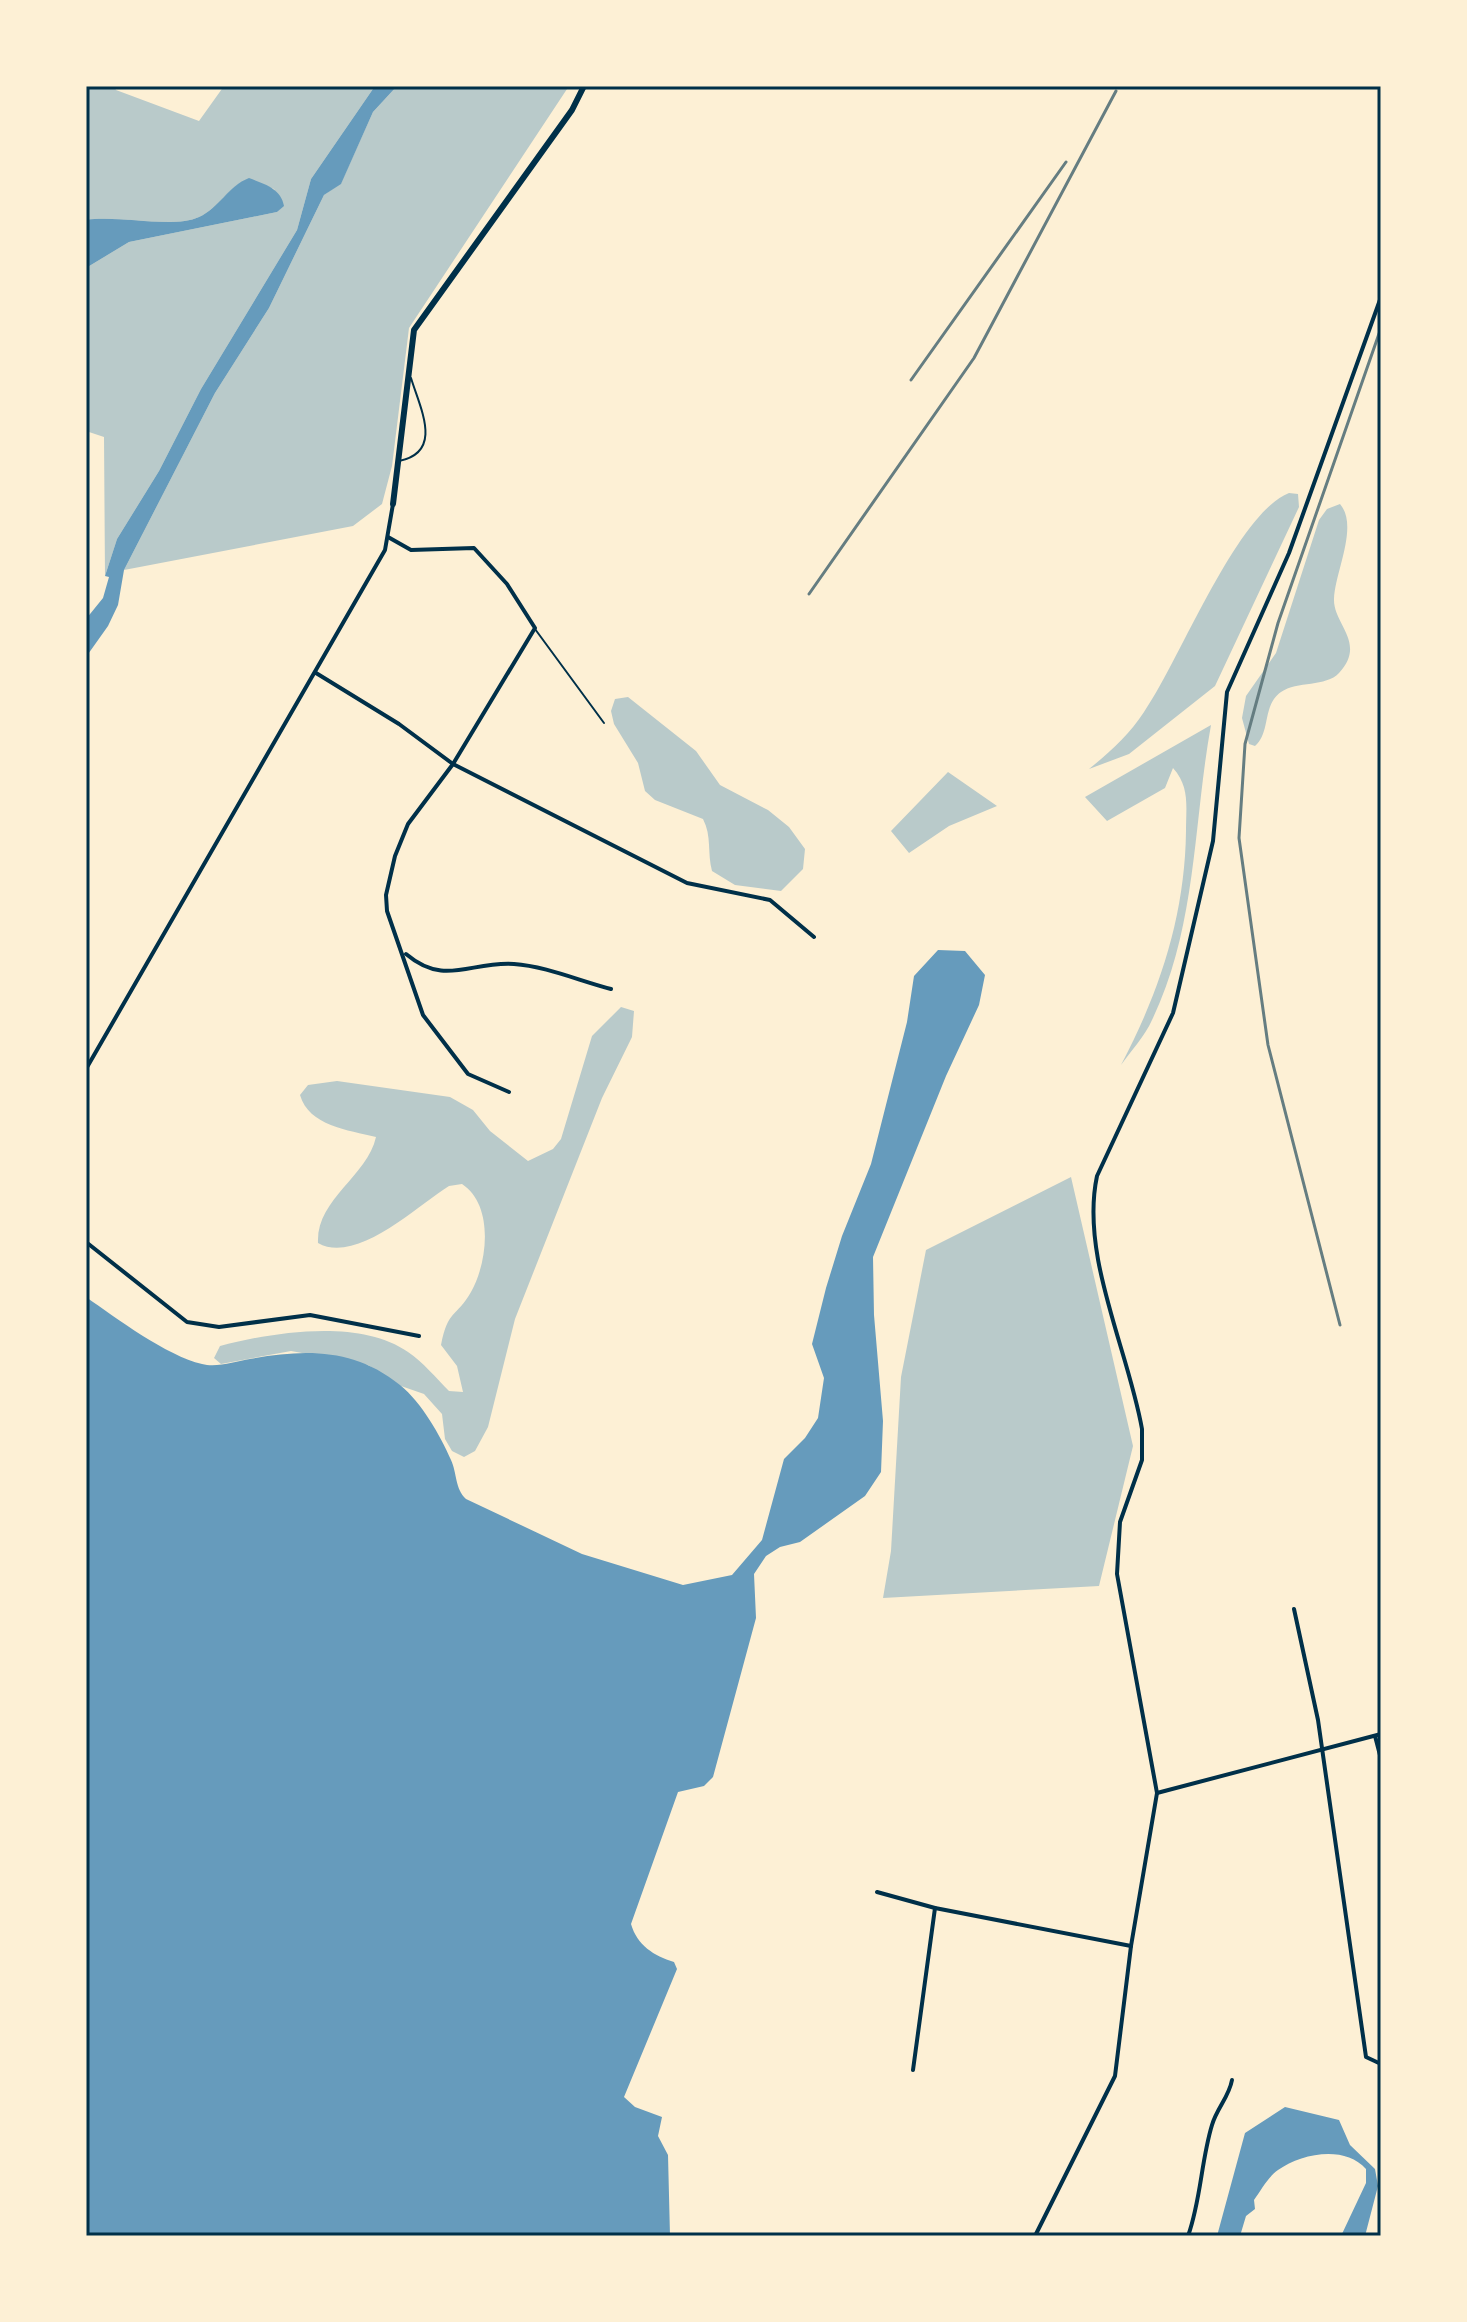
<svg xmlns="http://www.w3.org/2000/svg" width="1467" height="2322" font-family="'Fira Sans Condensed',sans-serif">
	<rect width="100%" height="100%" fill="#fdf0d5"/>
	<g fill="#b9caca">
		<path d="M86 86H114L116 90 199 121 224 86H375L311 179 297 230 201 389 159 471 117 539 105 576 104 437 86 431V268L129 242 277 212 283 205 274 189 249 179C228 186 219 208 199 217 173 229 120 215 86 220Z"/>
		<path d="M397 86H569L409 328 392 466 382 504 353 526 124 570 215 393 269 308 324 195 341 183 373 112Z"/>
		<path d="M1289 493 1298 494 1299 507 1215 686 1129 754 1089 769C1110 752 1129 735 1144 712 1179 662 1236 514 1289 493Z"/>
		<path d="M1340 504C1359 526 1335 572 1334 599 1333 624 1367 643 1339 673 1326 687 1297 681 1281 692 1262 705 1271 733 1255 746L1249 744 1242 718 1246 696 1276 653 1319 520 1327 509Z"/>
		<path d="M628 697 696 751 720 785 768 810 789 827 805 849 803 869 781 891 735 885 712 871C707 853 712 836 703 819L655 800 645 791 638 763 614 724 611 711 615 699Z"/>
		<path d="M1211 725C1193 824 1197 927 1152 1020 1145 1036 1131 1051 1121 1065 1160 991 1185 915 1186 831 1186 806 1190 787 1173 768L1165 788 1107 821 1085 797Z"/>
		<path d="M948 772 997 806 949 826 909 853 891 831Z"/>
		<path d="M621 1007 634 1011 632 1037 602 1098 515 1319 488 1427 475 1451 464 1457 452 1451 445 1439 442 1414 424 1394 401 1386 368 1365 291 1351 221 1364 214 1358 220 1346C273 1332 360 1318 408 1352 423 1362 436 1378 449 1391L463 1392 457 1366 441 1345C448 1309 456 1318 471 1292 488 1262 494 1205 462 1184L449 1186C417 1206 356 1265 318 1243 316 1199 367 1177 376 1137 348 1130 309 1126 300 1095L308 1085 337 1081 450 1097 473 1110 490 1131 528 1161 553 1149 561 1139 592 1036Z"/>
		<path d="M1071 1177 1133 1446 1099 1586 883 1598 891 1551 901 1377 926 1250Z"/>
	</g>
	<g fill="#669bbc">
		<path d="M375 86H397L373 112 341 184 324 195 269 308 215 393 124 570 118 605 108 626 86 657V619L103 598 109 577 105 576 117 539 159 471 201 389 297 230 311 179Z"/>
		<path d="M249 178C264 184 281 188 284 206L277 212 129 242 86 268V220C120 215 173 229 199 217 219 208 228 186 249 178Z"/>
		<path d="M938 950 965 951 985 975 979 1005 946 1076 873 1257 874 1315 883 1421 881 1472 865 1496 800 1542 780 1547 766 1556 754 1574 756 1618 713 1777 704 1786 678 1792 631 1924C637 1945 654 1956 674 1962L677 1969 624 2097 635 2107 662 2117 658 2136 668 2155 670 2236H86V1297C116 1318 167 1356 202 1364 217 1368 236 1361 250 1359 305 1349 354 1348 400 1385 422 1403 440 1435 451 1460 457 1473 455 1489 466 1499L582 1554 683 1585 732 1575 762 1540 784 1459 805 1438 818 1418 824 1378 812 1344 826 1288 842 1236 871 1164 907 1022 914 976Z"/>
		<path d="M1285 2107 1339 2120 1350 2145 1375 2169 1378 2186 1365 2236H1341L1366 2183V2169C1345 2145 1302 2153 1278 2170 1269 2176 1261 2190 1254 2200L1255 2209 1246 2216 1240 2236H1217L1245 2133Z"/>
	</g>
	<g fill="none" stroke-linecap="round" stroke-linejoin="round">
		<g stroke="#003049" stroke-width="2">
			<path d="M399 461C444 452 420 408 411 378"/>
			<path d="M535 629 604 723"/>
		</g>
		<g stroke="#003049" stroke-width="4">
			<path d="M388 537 411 550 474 548 507 584 535 628 453 764 408 824 395 856 386 895 387 911 423 1015 468 1074 509 1092"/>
			<path d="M316 673 399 724 453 764 687 883 770 900 814 937"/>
			<path d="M406 954C445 987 470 961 514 964 545 966 580 981 611 989"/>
			<path d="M86 1069 385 550 393 504"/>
			<path d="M86 1242 187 1322 219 1327 310 1315 419 1336"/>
			<path d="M1294 1609 1318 1720 1366 2057 1381 2064"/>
			<path d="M1375 1736 1381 1759"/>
			<path d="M1157 1793 1381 1734"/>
			<path d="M877 1892 935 1908 1131 1946"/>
			<path d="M913 2070 935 1908"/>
			<path d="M1035 2236 1115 2076 1131 1946 1157 1793 1117 1574 1120 1522 1142 1460V1429C1128 1349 1080 1256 1097 1176L1173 1013 1213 841 1227 692 1289 553 1381 297"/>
			<path d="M1188 2236C1201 2200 1201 2161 1212 2125 1217 2108 1229 2097 1232 2080"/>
		</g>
		<path stroke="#003049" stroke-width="6" d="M393 504 414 330 572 110 584 86"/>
		<g stroke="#657d81" stroke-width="3">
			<path d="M911 380 1066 162"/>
			<path d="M809 594 974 358 1116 91"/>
			<path d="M1340 1325 1268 1045 1239 838 1245 744 1278 623 1381 328"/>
		</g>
	</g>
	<rect width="1467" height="2322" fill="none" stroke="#fdf0d5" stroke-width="176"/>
	<rect x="88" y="88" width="1291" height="2146" fill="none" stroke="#003049" stroke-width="3"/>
</svg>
